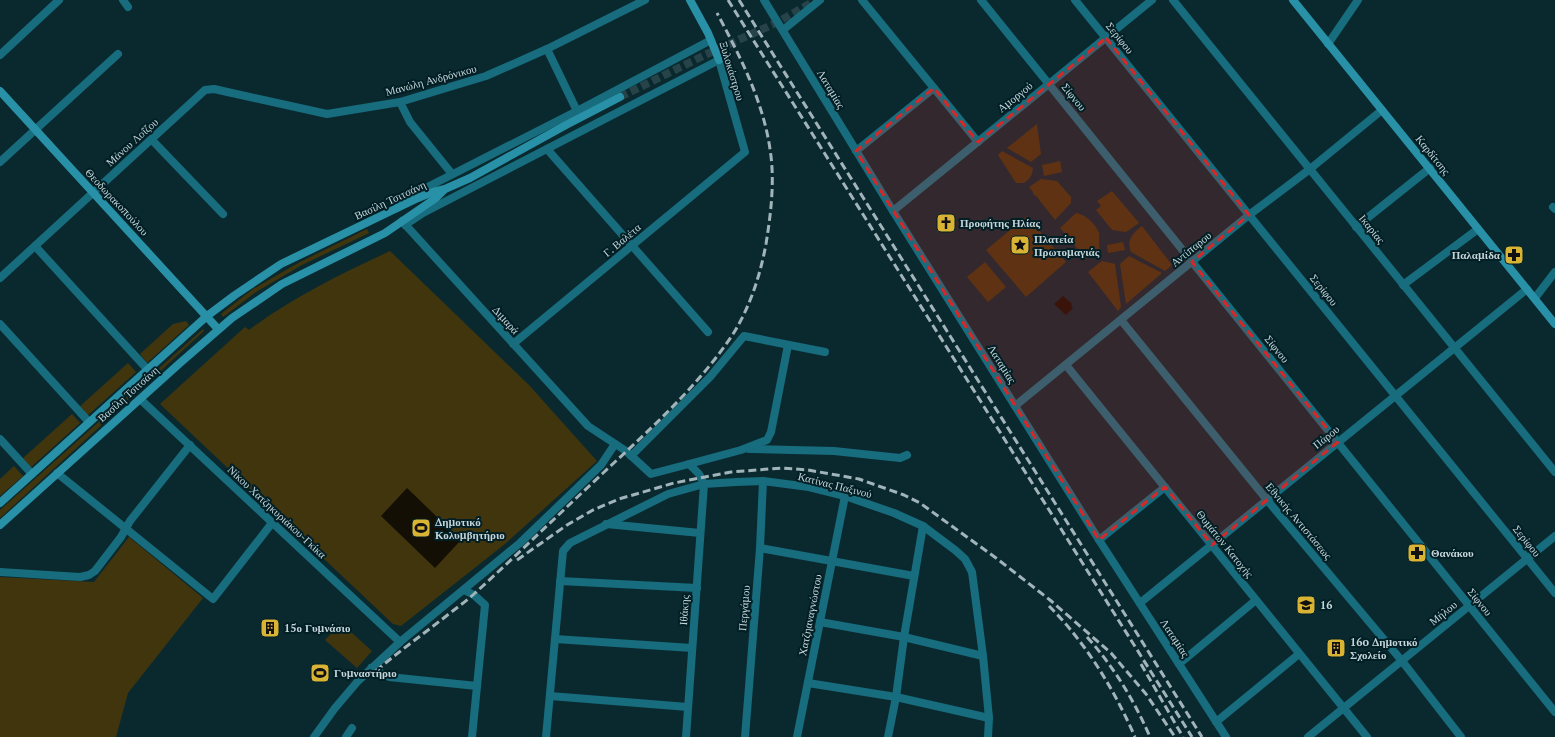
<svg xmlns="http://www.w3.org/2000/svg" width="1555" height="737" font-family="'PT Serif',serif">
	<rect width="100%" height="100%" fill="#0a292f"/>
	<g fill="#41350e">
		<path d="M1037 124 1041 154 1031 162 1007 148Z"/>
		<path d="M1002 151 1033 168C1032 176 1030 179 1024 183H1016L998 155Z"/>
		<path d="M1060 161 1062 172 1044 176 1042 165Z"/>
		<path d="M1041 179 1057 181 1071 197V203L1055 220 1037 197 1033 194V192L1029 187Z"/>
		<path d="M1112 191 1139 223 1126 232 1112 230 1096 210 1101 206 1097 201Z"/>
		<path d="M1076 213C1085 214 1096 224 1099 233 1100 239 1098 244 1100 249L1086 259 1060 228Z"/>
		<path d="M1027 216 1066 262 1026 297 986 250Z"/>
		<path d="M1142 226 1172 265 1165 271 1131 252C1126 240 1133 233 1142 226Z"/>
		<path d="M367 229 369 233 302 265 256 292 223 317 221 314 253 289 300 262Z"/>
		<path d="M1123 242 1125 250 1108 253 1107 245Z"/>
		<path d="M390 251 529 385 597 461 505 544 401 626 393 624 160 404 245 327 249 330C293 297 341 274 390 251Z"/>
		<path d="M1129 256 1162 273 1126 304 1120 264Z"/>
		<path d="M1102 261 1115 264 1121 307 1118 311 1088 272Z"/>
		<path d="M985 262 1006 287 988 302 967 277Z"/>
		<path d="M186 321 189 325 147 363 140 354 173 324Z"/>
		<path d="M203 329 204 331 0 518V510Z"/>
		<path d="M128 363 136 372 86 417 78 408Z"/>
		<path d="M72 414 80 423 30 468 22 459Z"/>
		<path d="M14 466 23 476 0 496V479Z"/>
		<path d="M129 537 203 598 128 693 116 737H0V577L94 582Z"/>
		<path d="M341 623 372 651 357 668 325 640Z"/>
	</g>
	<g fill="#130f04">
		<path d="M1063 296 1072 304 1071 306 1073 308 1066 315 1054 304Z"/>
		<path d="M407 488 461 540 435 568 381 516Z"/>
	</g>
	<g fill="none" stroke-linecap="round" stroke-linejoin="round">
		<path stroke="#264349" stroke-width="8" stroke-dasharray="8 4" stroke-linecap="butt" d="M620 97 705 55 776 23 816 0"/>
		<g stroke="#176c7d" stroke-width="8">
			<path d="M123 0 128 7"/>
			<path d="M764 0 893 211 1099 540 1226 737"/>
			<path d="M862 0 978 142"/>
			<path d="M981 0 1555 712"/>
			<path d="M1075 0 1555 593"/>
			<path d="M1173 0 1555 472"/>
			<path d="M783 30 820 0"/>
			<path d="M1328 44 1358 0"/>
			<path d="M547 49 577 111"/>
			<path d="M0 55 59 0"/>
			<path d="M400 102 410 122 452 174"/>
			<path d="M152 140 223 214"/>
			<path d="M547 149 708 332"/>
			<path d="M856 151 934 88"/>
			<path d="M0 162 118 54"/>
			<path d="M1553 207 1555 209"/>
			<path d="M397 208 410 196 577 111 711 40"/>
			<path d="M893 211 1152 0"/>
			<path d="M402 221 588 426 626 451 651 474 689 464 699 474 704 484 686 737"/>
			<path d="M405 225 423 213 719 60 745 152 513 344"/>
			<path d="M1356 227 1430 168"/>
			<path d="M35 246 148 370"/>
			<path d="M0 278 205 90 214 89 327 114 400 102 486 76 547 49 645 0"/>
			<path d="M1403 285 1478 229"/>
			<path d="M1535 298 1555 272"/>
			<path d="M1121 320 1267 500 1402 661 1461 737"/>
			<path d="M0 324 89 422"/>
			<path d="M1066 365 1367 737"/>
			<path d="M140 399 400 642"/>
			<path d="M1015 406 1249 215 1310 169 1382 110"/>
			<path d="M0 439 32 474"/>
			<path d="M749 449 834 451 900 458 907 455"/>
			<path d="M631 456 710 377 744 336 825 352"/>
			<path d="M689 464 741 450 767 440 771 432 788 345"/>
			<path d="M57 473 213 599 272 523"/>
			<path d="M606 524 700 533"/>
			<path d="M1099 540 1165 487"/>
			<path d="M760 548 914 576"/>
			<path d="M0 572 80 577 89 575 95 571 121 537 130 521 190 445"/>
			<path d="M560 581 697 588"/>
			<path d="M464 590 474 595 485 605 472 737"/>
			<path d="M1140 603 1527 289"/>
			<path d="M820 622 904 637 983 656"/>
			<path d="M555 639 692 648"/>
			<path d="M1179 664 1256 600"/>
			<path d="M371 668 389 677 477 686"/>
			<path d="M808 683 896 697 989 718"/>
			<path d="M550 696 688 707"/>
			<path d="M1216 722 1299 654"/>
			<path d="M314 737 335 708 358 681 400 642 520 543 601 465 615 444"/>
			<path d="M346 737 352 728"/>
			<path d="M546 737 563 551 570 543 668 494 704 484 736 482 763 481 809 487 845 496 894 513 923 526 955 550 965 559 972 572 983 656 989 718 988 737"/>
			<path d="M745 737 760 548 763 481"/>
			<path d="M797 737 845 496"/>
			<path d="M888 737 896 697 904 637 923 526"/>
			<path d="M1308 737 1555 536"/>
		</g>
		<g stroke="#2891a7" stroke-width="8">
			<path d="M690 0 708 33 719 60"/>
			<path d="M1293 0 1555 324"/>
			<path d="M0 91 218 329"/>
			<path d="M0 503 207 316 235 295 281 264 418 198 433 192 445 189 470 178 566 125 620 97"/>
			<path d="M0 525 180 363 232 318 282 284 385 233 436 198 444 190"/>
		</g>
		<g stroke="#a1b4b9" stroke-width="3" stroke-dasharray="8 4" stroke-linecap="butt">
			<path d="M728 0 1192 737"/>
			<path d="M739 0 1202 737"/>
			<path d="M517 560 567 525 593 510 619 499 674 483 731 472 782 468 808 470 859 479 904 495 920 503 996 558 1050 600 1111 653 1146 694 1175 737"/>
			<path d="M1049 606C1086 643 1114 689 1135 737"/>
			<path d="M1087 637C1114 667 1134 700 1150 737"/>
			<path d="M1141 664 1183 737"/>
			<path d="M376 671C398 652 422 635 445 617 455 609 465 602 474 594 518 554 559 514 602 474 648 431 698 387 733 334 750 307 760 276 766 244 771 213 775 180 770 149 763 101 740 56 717 13"/>
		</g>
	</g>
	<path fill="#d62828" fill-opacity="0.2" stroke="#d62828" stroke-width="3" stroke-dasharray="8 5" stroke-linejoin="round" d="M1106 38 1249 215 1192 262 1338 442 1212 545 1165 487 1099 540 856 151 934 88 978 142Z"/>
	<defs>
		<symbol id="church-square" viewBox="-11 -11 22 22"><rect x="-9" y="-9" width="18" height="18" rx="4" fill="#d9b334" stroke="#011f25"/><path d="M-1.2-6h2.4v3.5h3.3v2.4h-3.3V6h-2.4V-.1h-3.3v-2.4h3.3Z" fill="#111"/></symbol>
		<symbol id="sight-square" viewBox="-11 -11 22 22"><rect x="-9" y="-9" width="18" height="18" rx="4" fill="#d9b334" stroke="#011f25"/><path d="M0-6L1.8-2.2L6-1.7L2.9 1.2L3.7 5.4L0 3.3L-3.7 5.4L-2.9 1.2L-6-1.7L-1.8-2.2Z" fill="#111"/></symbol>
		<symbol id="pharmacy-square" viewBox="-11 -11 22 22"><rect x="-9" y="-9" width="18" height="18" rx="4" fill="#d9b334" stroke="#011f25"/><path d="M-2-6h4v4h4v4h-4v4h-4v-4h-4v-4h4Z" fill="#111"/></symbol>
		<symbol id="stadium-square" viewBox="-11 -11 22 22"><rect x="-9" y="-9" width="18" height="18" rx="4" fill="#d9b334" stroke="#011f25"/><path d="M0-5a6.5 5 0 1 0 0 10a6.5 5 0 1 0 0-10ZM-3.5-1.8h7v3.6h-7Z" fill="#111"/></symbol>
		<symbol id="school-square" viewBox="-11 -11 22 22"><rect x="-9" y="-9" width="18" height="18" rx="4" fill="#d9b334" stroke="#011f25"/><path d="M0-5L7-2L0 1L-7-2ZM-4 1L0 2.5L4 1V4Q0 6-4 4Z" fill="#111"/></symbol>
		<symbol id="building-square" viewBox="-11 -11 22 22"><rect x="-9" y="-9" width="18" height="18" rx="4" fill="#d9b334" stroke="#011f25"/><path d="M-4-6H4V6H1V3H-1V6H-4ZM-2.5-4.3h1.7v1.8h-1.7ZM.8-4.3h1.7v1.8H.8ZM-2.5-1h1.7V.8h-1.7ZM.8-1h1.7V.8H.8Z" fill="#111"/></symbol>
	</defs>
	<g fill-rule="evenodd">
		<use href="#church-square" x="935" y="212" width="22" height="22"/>
		<use href="#sight-square" x="1009" y="234" width="22" height="22"/>
		<use href="#pharmacy-square" x="1503" y="244" width="22" height="22"/>
		<use href="#stadium-square" x="410" y="517" width="22" height="22"/>
		<use href="#pharmacy-square" x="1406" y="542" width="22" height="22"/>
		<use href="#school-square" x="1295" y="594" width="22" height="22"/>
		<use href="#building-square" x="259" y="617" width="22" height="22"/>
		<use href="#building-square" x="1325" y="637" width="22" height="22"/>
		<use href="#stadium-square" x="309" y="662" width="22" height="22"/>
	</g>
	<g text-anchor="middle" stroke-width="4" stroke-linejoin="round" paint-order="stroke">
		<g font-size="11" fill="#c5d5da" stroke="#011f25">
			<text transform="translate(1120 38) rotate(51)" y="4">Σερίφου</text>
			<text transform="translate(732 71) rotate(73)" y="4">Ξυλοκάστρου</text>
			<text transform="translate(431 80) rotate(-15)" y="4">Μανώλη Ανδρόνικου</text>
			<text transform="translate(831 89) rotate(59)" y="4">Λαταμίας</text>
			<text transform="translate(1015 97) rotate(-39)" y="4">Αμοργού</text>
			<text transform="translate(1074 97) rotate(51)" y="4">Σίφνου</text>
			<text transform="translate(132 142) rotate(-42)" y="4">Μάνου Λοΐζου</text>
			<text transform="translate(1433 155) rotate(51)" y="4">Καρδίτσης</text>
			<text transform="translate(390 200) rotate(-25)" y="4">Βασίλη Τσιτσάνη</text>
			<text transform="translate(117 202) rotate(47)" y="4">Θεοδωρακοπούλου</text>
			<text transform="translate(1372 229) rotate(51)" y="4">Ικαρίας</text>
			<text transform="translate(622 240) rotate(-40)" y="4">Γ. Βαλέτα</text>
			<text transform="translate(1191 249) rotate(-39)" y="4">Αντίπαρου</text>
			<text transform="translate(1324 290) rotate(51)" y="4">Σερίφου</text>
			<text transform="translate(506 320) rotate(48)" y="4">Διμαρά</text>
			<text transform="translate(1277 349) rotate(51)" y="4">Σίφνου</text>
			<text transform="translate(1002 364) rotate(58)" y="4">Λαταμίας</text>
			<text transform="translate(128 394) rotate(-42)" y="4">Βασίλη Τσιτσάνη</text>
			<text transform="translate(1326 437) rotate(-39)" y="4">Πάρου</text>
			<text transform="translate(835 485) rotate(14)" y="4">Κατίνας Παξινού</text>
			<text transform="translate(277 512) rotate(43)" y="4">Νίκου Χατζηκυριάκου-Γκίκα</text>
			<text transform="translate(1299 521) rotate(50)" y="4">Εθνικής Αντιστάσεως</text>
			<text transform="translate(1527 541) rotate(51)" y="4">Σερίφου</text>
			<text transform="translate(1225 544) rotate(51)" y="4">Θυμάτων Κατοχής</text>
			<text transform="translate(1480 602) rotate(51)" y="4">Σίφνου</text>
			<text transform="translate(744 608) rotate(-85)" y="4">Περγάμου</text>
			<text transform="translate(684 610) rotate(-86)" y="4">Ιθάκης</text>
			<text transform="translate(1443 613) rotate(-39)" y="4">Μήλου</text>
			<text transform="translate(810 615) rotate(-79)" y="4">Χατζηαναγνώστου</text>
			<text transform="translate(1175 638) rotate(57)" y="4">Λαταμίας</text>
		</g>
		<g font-size="11" font-weight="bold" fill="#c5d5da" stroke="#011f25" text-anchor="start">
			<text x="960" y="227">Προφήτης Ηλίας</text>
			<text x="1034" y="243">Πλατεία<tspan x="1034" dy="13">Πρωτομαγιάς</tspan></text>
			<text x="1500" y="259" text-anchor="end">Παλαμίδα</text>
			<text x="435" y="526">Δημοτικό<tspan x="435" dy="13">Κολυμβητήριο</tspan></text>
			<text x="1431" y="557">Θανάκου</text>
			<text x="1320" y="609">16</text>
			<text x="284" y="632">15ο Γυμνάσιο</text>
			<text x="1350" y="646">16o Δημοτικό<tspan x="1350" dy="13">Σχολείο</tspan></text>
			<text x="334" y="677">Γυμναστήριο</text>
		</g>
	</g>
</svg>
